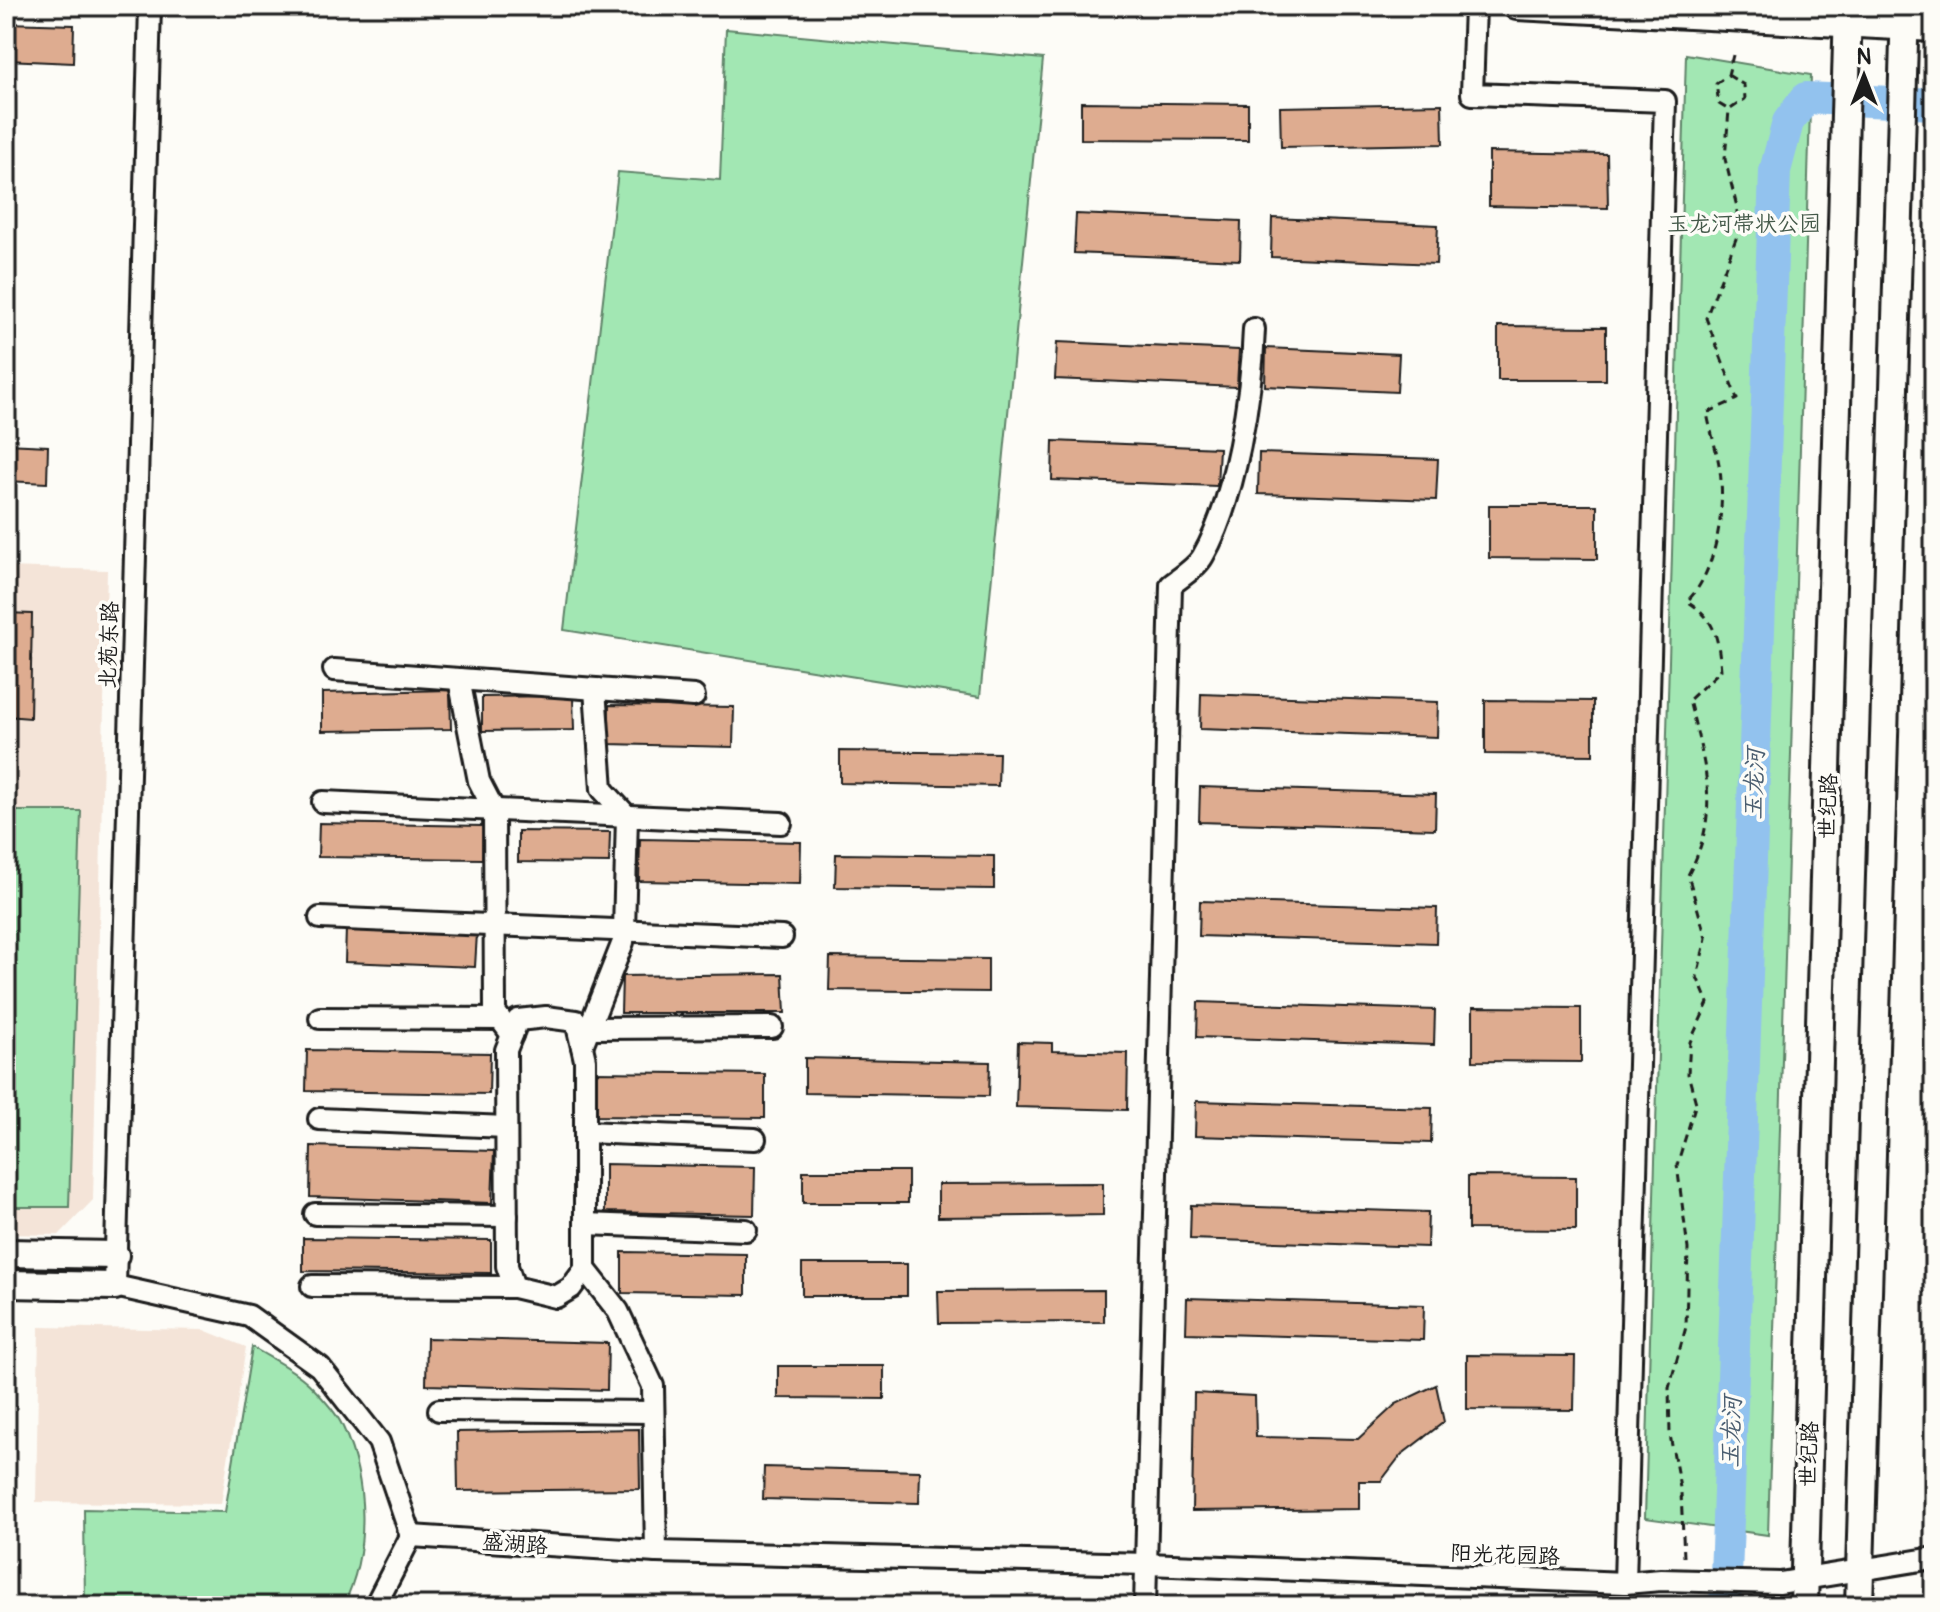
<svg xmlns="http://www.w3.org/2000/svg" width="1940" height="1612" font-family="Pangolin,'LXGW WenKai TC',sans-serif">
	<rect width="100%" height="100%" fill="#fdfcf7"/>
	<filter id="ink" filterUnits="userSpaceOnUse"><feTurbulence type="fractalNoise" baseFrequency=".0125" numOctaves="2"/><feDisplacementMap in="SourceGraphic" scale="16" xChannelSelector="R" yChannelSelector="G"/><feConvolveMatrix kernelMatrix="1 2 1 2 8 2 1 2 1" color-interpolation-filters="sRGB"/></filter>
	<g filter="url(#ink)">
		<g fill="#f4e4d8">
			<path d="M6 567 107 570 93 1200 59 1235 6 1234Z"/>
			<path d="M39 1327 204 1330 246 1347 221 1504 36 1502Z"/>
		</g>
		<g fill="#a2e7b3" stroke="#5f8268" stroke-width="2">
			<path d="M726 29 1043 59 980 697 564 630 618 172 720 180Z"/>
			<path d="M1686 54 1811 75 1768 1535 1645 1518Z"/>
			<path d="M6 811H81L69 1207H6Z"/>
			<path d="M252 1347C270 1358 294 1369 309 1384 320 1395 337 1413 343 1427 368 1481 370 1553 343 1606H85L84 1509 225 1512Z"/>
		</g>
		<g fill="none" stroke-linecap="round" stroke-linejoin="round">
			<path stroke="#92c2ee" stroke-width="32" d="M1725 1606 1775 171 1788 122 1806 98 1934 104"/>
		</g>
		<g fill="#deac90" stroke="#1c1c1c" stroke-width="2">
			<path d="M6 23 74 25 73 63 6 60Z"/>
			<path d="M1081 102 1248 104V140L1081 139Z"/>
			<path d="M1442 104 1443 144 1281 147 1280 107Z"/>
			<path d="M1489 152 1607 154 1608 208 1489 206Z"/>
			<path d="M1076 214 1241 221 1240 260 1074 253Z"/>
			<path d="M1272 218 1438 225 1436 264 1271 257Z"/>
			<path d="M1498 326 1606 327V380H1498Z"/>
			<path d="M1057 342 1239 350 1237 387 1055 379Z"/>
			<path d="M1266 348 1399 354 1397 392 1265 386Z"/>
			<path d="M1053 441 1219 448 1217 486 1052 480Z"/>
			<path d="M6 444 48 446 47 483 6 481Z"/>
			<path d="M1259 453 1438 459 1436 500 1258 494Z"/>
			<path d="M1489 505H1597V559L1489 558Z"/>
			<path d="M6 613 32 614 30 718 6 716Z"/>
			<path d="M450 690 451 729 322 731V693Z"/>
			<path d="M1201 694 1438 702 1437 737 1200 729Z"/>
			<path d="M573 696 574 730 482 731V697Z"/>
			<path d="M1485 700 1593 701V755L1485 754Z"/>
			<path d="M609 705 734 707 733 747 608 744Z"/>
			<path d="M840 751 999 753 998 786 840 783Z"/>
			<path d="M1200 787 1436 794 1435 829 1199 822Z"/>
			<path d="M319 823 483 826 482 859 318 857Z"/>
			<path d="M518 831 610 832 609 863 518 862Z"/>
			<path d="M640 839 801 842 800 884 639 881Z"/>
			<path d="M836 854 994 856V889L835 887Z"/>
			<path d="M1200 901 1437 908 1436 943 1199 936Z"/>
			<path d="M346 928 477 933 475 967 345 962Z"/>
			<path d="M830 957 988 959V992L829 990Z"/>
			<path d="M783 974 785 1013H621L622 976Z"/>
			<path d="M1198 1002 1435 1010 1434 1045 1197 1037Z"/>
			<path d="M1473 1007 1581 1008V1062L1473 1061Z"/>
			<path d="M1018 1042 1052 1043V1051L1128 1053 1127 1110 1016 1107Z"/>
			<path d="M307 1050 490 1053 489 1094 306 1091Z"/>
			<path d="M805 1058 990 1062 989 1096 805 1093Z"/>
			<path d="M595 1072 765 1074V1118L595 1116Z"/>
			<path d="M1196 1101 1432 1108 1431 1143 1195 1136Z"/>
			<path d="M311 1146 494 1151 492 1203 310 1197Z"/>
			<path d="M605 1164 755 1167 754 1215 605 1212Z"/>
			<rect x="803" y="1171" width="105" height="32"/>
			<path d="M1468 1176 1576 1177V1230L1468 1229Z"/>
			<path d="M1103 1183V1215L938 1217V1184Z"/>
			<path d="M1191 1205 1428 1212 1427 1247 1190 1239Z"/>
			<path d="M303 1238 491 1240V1273L303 1271Z"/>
			<path d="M622 1252 746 1254V1295L622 1293Z"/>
			<rect x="802" y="1264" width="105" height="32"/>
			<path d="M1104 1290V1322L939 1323 938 1291Z"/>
			<path d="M1187 1298 1424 1305 1423 1340 1186 1333Z"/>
			<path d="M427 1338 608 1343 607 1390 426 1385Z"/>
			<path d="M1467 1355 1575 1356 1574 1410 1467 1409Z"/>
			<path d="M778 1366H884V1399L778 1398Z"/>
			<path d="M1436 1385 1444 1422 1401 1455 1381 1481H1359V1509L1192 1511 1194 1393 1255 1396 1256 1437 1358 1439 1396 1404Z"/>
			<path d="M639 1429 640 1489 458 1491 457 1432Z"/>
			<path d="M764 1467 920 1471 919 1503 763 1499Z"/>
			<path d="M739 1598 878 1606H738Z"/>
			<path d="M939 1602 1024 1606H939Z"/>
		</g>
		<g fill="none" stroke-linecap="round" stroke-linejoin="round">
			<defs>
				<g id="minor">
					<path d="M150 6 115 1286 249 1316 320 1367 379 1442 411 1536"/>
					<path d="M1475 6 1472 94 1665 101 1625 1583"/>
					<path d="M334 670 694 696"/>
					<path d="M459 679 479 781 494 810 495 1012 512 1035"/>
					<path d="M323 802 781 823"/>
					<path d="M320 918 782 937"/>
					<path d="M320 1018 500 1019"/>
					<path d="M589 1028 772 1027"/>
					<path d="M582 1046 623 942 624 931 627 816 602 789 595 689"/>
					<path d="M319 1119 506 1127"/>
					<path d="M585 1132 755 1139"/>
					<path d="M315 1214 507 1216"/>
					<path d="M585 1224 746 1230"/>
					<path d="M585 1269 571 1288 556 1297 514 1287 507 1266 506 1050 518 1020 546 1017 576 1021 585 1060V1269L618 1311 653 1386 656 1552"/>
					<path d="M312 1286 514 1287"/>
					<path d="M439 1410 653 1412"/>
					<path d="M411 1536 656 1552 1147 1564 1625 1583 1661 1580 1780 1583 1934 1558"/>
					<path d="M375 1606 411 1536"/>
					<path d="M1145 1606 1171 585C1181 577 1197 567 1203 556 1235 501 1252 393 1254 329"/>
				</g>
				<g id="major">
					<path d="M1517 6 1934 28"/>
					<path d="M6 1253 115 1255"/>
					<path d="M6 1284 115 1286"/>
					<path d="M1804 1606 1848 6"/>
					<path d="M1859 1606 1905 6"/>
				</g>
			</defs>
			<use href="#minor" stroke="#1c1c1c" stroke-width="26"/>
			<use href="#major" stroke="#1c1c1c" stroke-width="32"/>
			<g stroke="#1c1c1c" stroke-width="3" stroke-dasharray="8 6" stroke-linecap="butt">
				<path d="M1728 75 1744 85 1745 99 1729 110 1719 104 1716 84 1728 75 1733 55"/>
				<path d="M1684 1557 1681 1493 1670 1435 1669 1388 1686 1327 1688 1249 1677 1165 1696 1103 1688 1074 1690 1042 1708 1003 1697 977 1706 938 1688 875C1722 812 1705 766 1689 700L1721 670C1718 638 1716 619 1687 601 1714 576 1724 517 1721 481 1720 459 1711 435 1707 413L1737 399 1706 318 1737 236V207L1725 159 1729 110"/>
			</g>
			<use href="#minor" stroke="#fdfcf7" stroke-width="20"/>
			<use href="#major" stroke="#fdfcf7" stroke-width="26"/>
		</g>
	</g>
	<g text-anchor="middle" stroke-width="7" stroke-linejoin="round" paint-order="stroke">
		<g font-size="22" fill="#445949" stroke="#fdfcf7">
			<text x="1744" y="231">玉龙河带状公园</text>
		</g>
		<g font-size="22" fill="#1c1c1c" stroke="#fdfcf7">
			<text transform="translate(108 645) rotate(-88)" y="8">北苑东路</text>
			<text transform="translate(1827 806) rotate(-88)" y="8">世纪路</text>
			<text transform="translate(1808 1454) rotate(-88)" y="8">世纪路</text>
			<text transform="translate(515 1543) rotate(4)" y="8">盛湖路</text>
			<text transform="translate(1505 1554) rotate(2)" y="8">阳光花园路</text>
		</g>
		<g font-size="24" font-style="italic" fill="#4b5e70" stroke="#fdfcf7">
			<text transform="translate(1754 784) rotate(-88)" y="8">玉龙河</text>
			<text transform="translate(1731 1432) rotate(-88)" y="8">玉龙河</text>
		</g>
	</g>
	<rect width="1940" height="1612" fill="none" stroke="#fdfcf7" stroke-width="32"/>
	<rect x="16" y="16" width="1908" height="1580" fill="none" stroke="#1c1c1c" stroke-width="3" filter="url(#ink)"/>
	<g transform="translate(1864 76)" stroke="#fdfcf7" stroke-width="6" paint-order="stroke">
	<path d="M0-6L14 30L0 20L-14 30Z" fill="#1c1c1c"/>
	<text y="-12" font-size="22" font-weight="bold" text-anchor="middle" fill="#1c1c1c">N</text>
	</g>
</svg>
